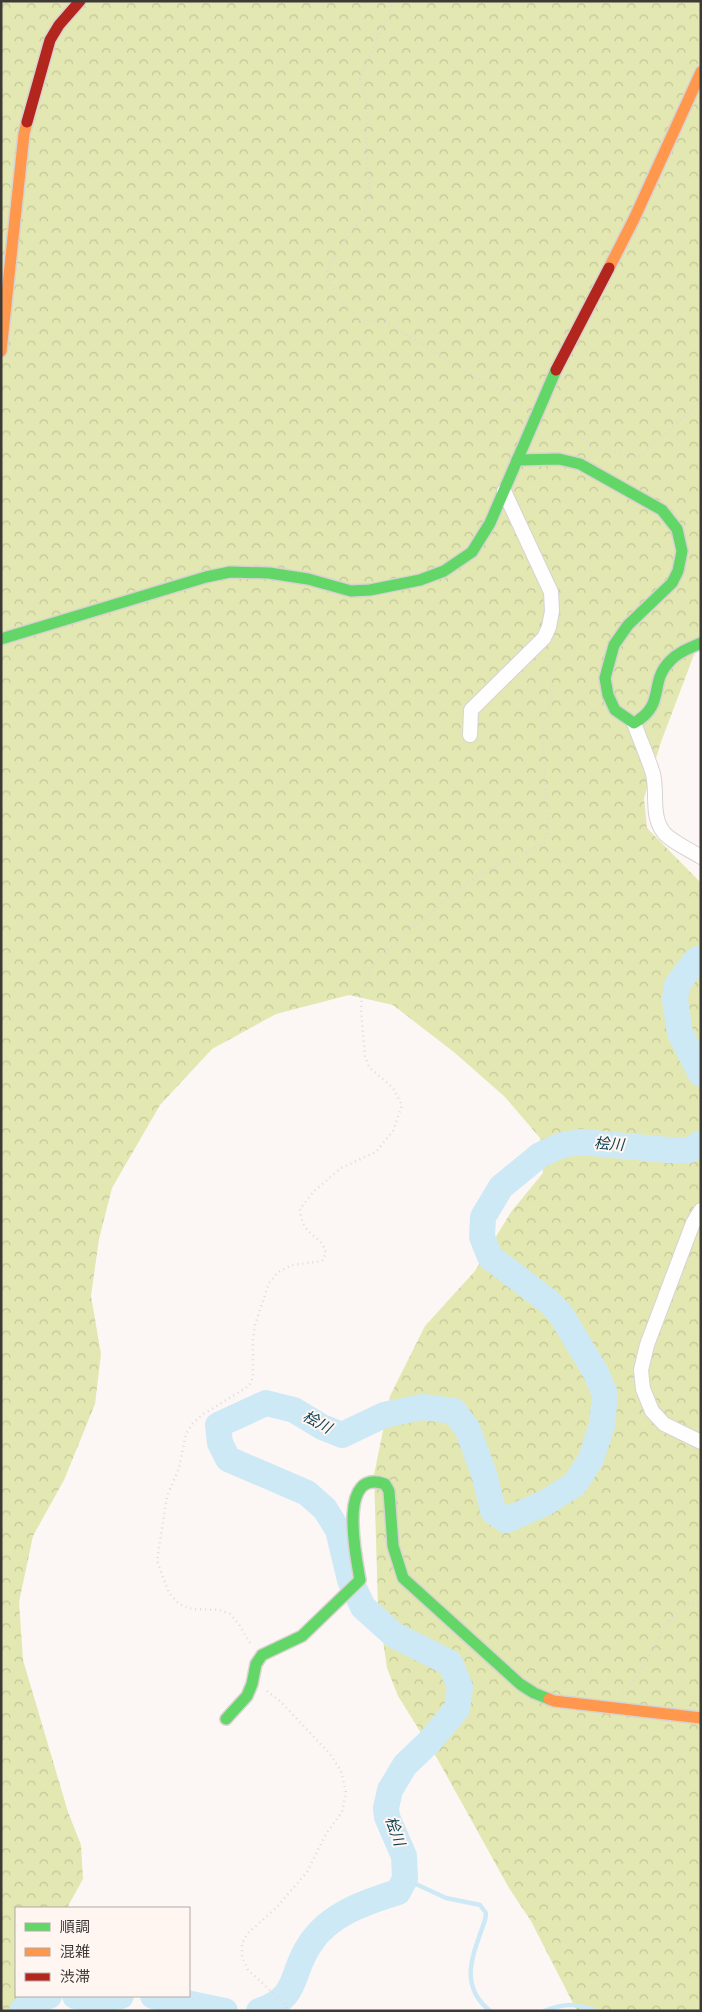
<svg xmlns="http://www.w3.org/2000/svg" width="702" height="2012" font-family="Cabin,'Noto Sans JP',sans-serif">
	<defs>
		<pattern id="forest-crowns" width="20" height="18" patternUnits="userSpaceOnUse" patternTransform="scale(1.25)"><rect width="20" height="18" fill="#e3e7b1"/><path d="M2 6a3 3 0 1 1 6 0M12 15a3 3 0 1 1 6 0" fill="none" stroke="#c4c799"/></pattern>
	</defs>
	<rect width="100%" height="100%" fill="#fcf7f5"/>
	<path fill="url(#forest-crowns)" d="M1 1H701V636L661 742 644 798 647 828 701 883V2011H577L531 1921 509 1888 438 1760 398 1696 387 1668 378 1606 374 1475 390 1396 425 1326 475 1271 511 1212 543 1173 540 1138 505 1097 455 1053 393 1005 349 995 276 1014 212 1049 160 1105 112 1188 99 1239 91 1296 101 1354 95 1404 64 1480 33 1536 19 1602 23 1660 68 1812 81 1845 83 1879 67 1908H16V1996H19L11 2011H1Z"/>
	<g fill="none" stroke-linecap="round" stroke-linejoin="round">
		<g stroke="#cee9f6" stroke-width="4.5">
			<path d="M405 1879 446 1898 480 1905 486 1913 485 1920C474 1953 457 1984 490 2011"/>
			<path d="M544 2011C565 2003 575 2003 597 2011"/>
		</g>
		<g stroke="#cee9f6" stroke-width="26">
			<path d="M701 958 695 961 677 985 675 1000 680 1033 701 1074"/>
			<path d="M75 1996 97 1999 121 1996"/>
			<path d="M153 1996 225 2011"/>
			<path d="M22 2011 31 2003 49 1996"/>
			<path d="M259 2011C301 1997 289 1974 310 1944 329 1914 366 1902 398 1892L405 1879 404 1856 387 1817 386 1808 390 1790 405 1765 428 1743 457 1709 460 1687 450 1663 394 1635 363 1607 350 1580 338 1530 325 1509 307 1493 228 1459 220 1443 218 1425 266 1403 294 1410 322 1427 342 1435 384 1415 422 1407 454 1411 468 1430 485 1477 493 1511 506 1520 545 1503 575 1484 591 1459 602 1425 605 1394 595 1371 560 1313 548 1301 490 1257 482 1237 483 1217 501 1187 540 1155 562 1145 581 1142 669 1150H690L701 1143"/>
		</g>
		<defs>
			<g id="street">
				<path d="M634 723C640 740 648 757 653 774 658 794 650 817 665 834 674 843 690 850 701 857"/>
				<path d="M470 735 471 710 544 638 549 627 552 611 551 592 504 491"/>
				<path d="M701 1210 693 1223 647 1345 641 1370 643 1389 652 1411 664 1424 701 1442"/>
			</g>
			<g id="fast">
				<path d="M517 460 559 459 580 464 662 510 677 529 682 551 678 571 672 583 628 625 614 645 605 678 608 695 615 710 634 723C667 704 648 683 670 661 678 652 690 648 701 643"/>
				<path d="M1 639 206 577 230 572 269 573 308 579 351 591 370 590 420 580 444 571 472 552 490 523 556 370"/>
				<path d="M226 1719 247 1696 252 1684 256 1664 262 1655 302 1636 360 1580C356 1557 337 1467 385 1484L389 1491 393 1546 403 1578 520 1684 534 1693 549 1699"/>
			</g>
			<g id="slow">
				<path d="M609 268 634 219 701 72"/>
				<path d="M1 351 24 134 27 122"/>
				<path d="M549 1699 554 1701 701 1718"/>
			</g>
			<g id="jam">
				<path d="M27 122 50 40 59 25 80 1"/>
				<path d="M556 370 609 268"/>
			</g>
		</defs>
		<use href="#street" stroke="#d8d3d1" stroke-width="16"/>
		<use href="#fast" stroke="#d8d3d1" stroke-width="14"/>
		<use href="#slow" stroke="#d8d3d1" stroke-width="14"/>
		<use href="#jam" stroke="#d8d3d1" stroke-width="14"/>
		<g stroke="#dddbda" stroke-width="2.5" stroke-dasharray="1 4" stroke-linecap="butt">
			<path d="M394 1 360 78 368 112 366 149 370 196 368 206 327 269C326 283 348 316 362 320 370 323 380 321 389 324L522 405"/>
			<path d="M563 399C570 415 575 436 591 446L636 457 641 455 701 402"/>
			<path d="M250 1643 238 1623 230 1614 220 1610 192 1609 179 1604 169 1593 157 1561 167 1496 179 1468 186 1434 192 1424 202 1415 249 1386 253 1377V1338L255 1325 269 1283 278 1272 292 1265 322 1261 326 1253C321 1233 303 1239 300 1209L314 1191 341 1168 376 1152 393 1131 402 1105 393 1088 369 1067 365 1057 361 1009 362 996 372 966 380 957 460 888 480 874 543 844 548 833 542 727 550 709 552 688 546 654"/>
			<path d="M267 1691 281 1702 330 1754 341 1771 346 1793 342 1812 326 1834 307 1872 276 1908 247 1934 242 1944V1957L248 1970 286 2005 288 2011"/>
			<path d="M623 1692C649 1670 658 1621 686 1606 690 1604 696 1603 701 1602"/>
			<path d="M282 2011 287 2007"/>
		</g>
		<use href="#street" stroke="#fffefe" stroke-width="14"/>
		<use href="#fast" stroke="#63d668" stroke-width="11"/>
		<use href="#slow" stroke="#ff974d" stroke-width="11"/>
		<use href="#jam" stroke="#b3261e" stroke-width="11"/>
	</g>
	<g text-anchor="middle" stroke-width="4" stroke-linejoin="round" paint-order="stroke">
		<g font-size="15" font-style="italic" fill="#0f4255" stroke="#fff6f2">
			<text transform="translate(609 1144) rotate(4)" y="5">桧川</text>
			<text transform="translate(317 1422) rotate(28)" y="5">桧川</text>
			<text transform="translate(395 1831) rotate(70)" y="5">桧川</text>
		</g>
	</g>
	<rect width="702" height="2012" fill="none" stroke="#3d3937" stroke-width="5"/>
	<rect x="15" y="1907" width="175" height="90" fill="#fff6f2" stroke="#b1aaa7"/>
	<rect x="25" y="1923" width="25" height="8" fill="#63d668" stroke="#b1aaa7"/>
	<text x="60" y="1932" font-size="15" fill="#3d3937">順調</text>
	<rect x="25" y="1948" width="25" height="8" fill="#ff974d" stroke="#b1aaa7"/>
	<text x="60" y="1957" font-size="15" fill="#3d3937">混雑</text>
	<rect x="25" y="1973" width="25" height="8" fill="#b3261e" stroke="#b1aaa7"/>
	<text x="60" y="1982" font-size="15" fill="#3d3937">渋滞</text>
</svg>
